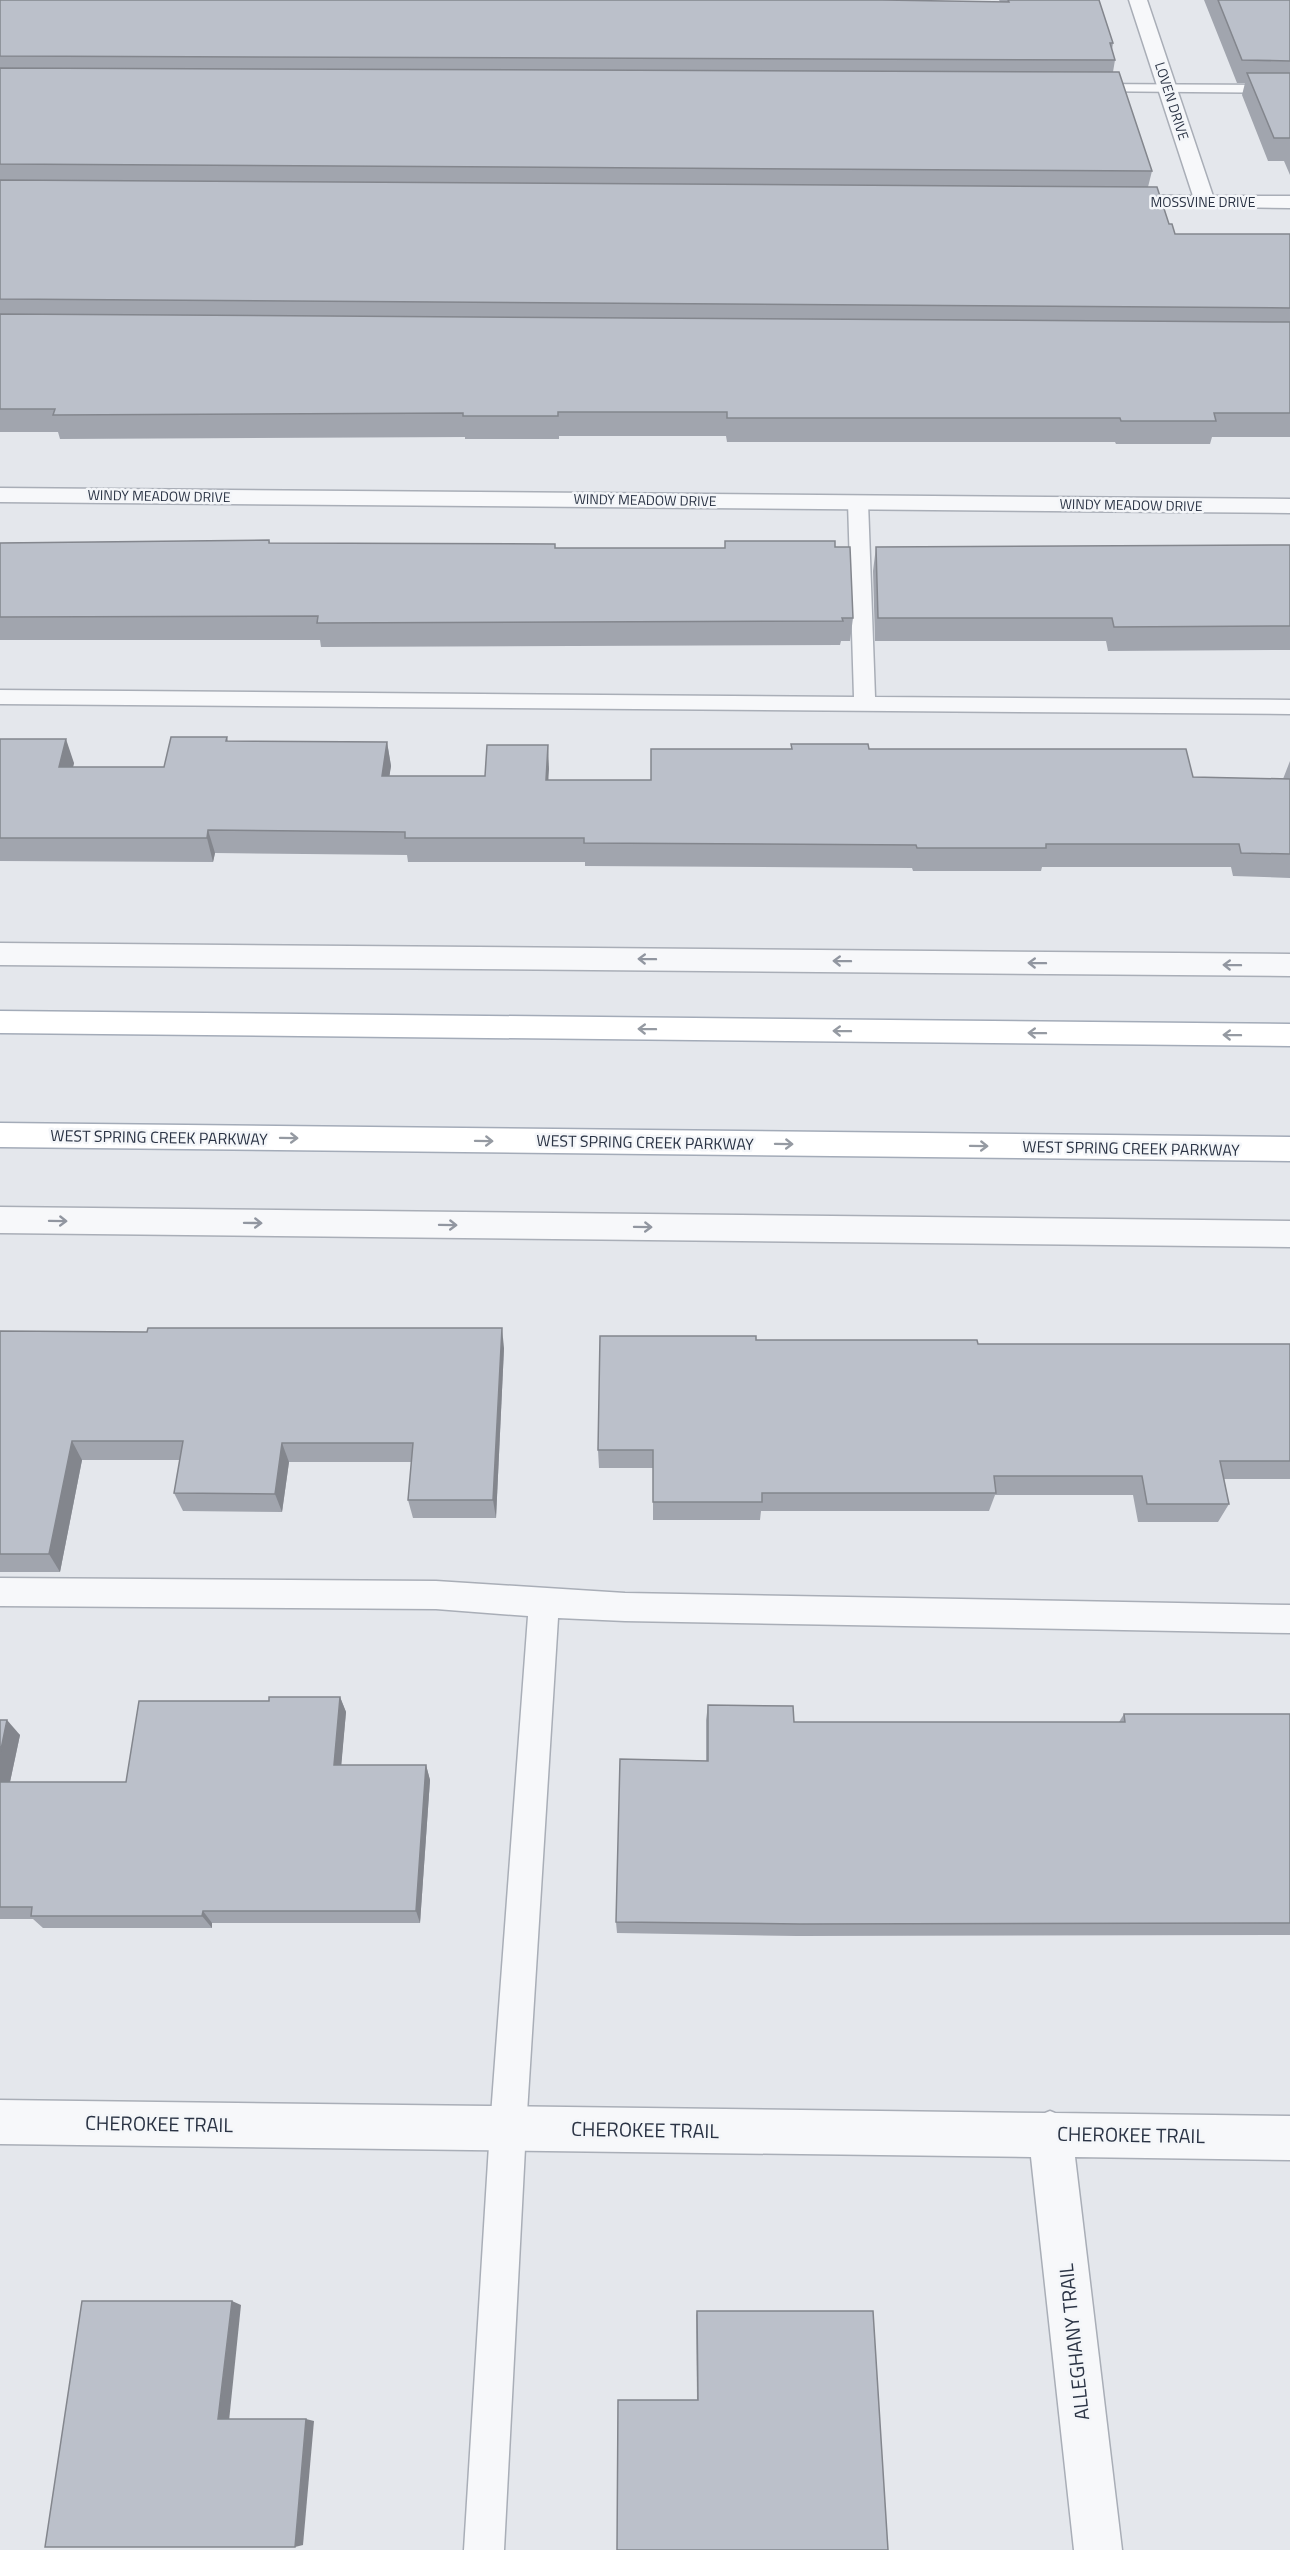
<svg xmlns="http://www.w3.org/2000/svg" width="1290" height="2550" font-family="'Titillium Web',sans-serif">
	<rect width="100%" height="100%" fill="#e4e7ec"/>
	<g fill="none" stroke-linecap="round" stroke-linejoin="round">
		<defs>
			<g id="lane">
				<path d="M1087 84 1290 85V93L1082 91 1080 88 1082 85Z"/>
				<path d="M858 496 865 498 868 502 875 697 1290 700V714L0 704V690L854 697 848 502 851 498Z"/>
				<path d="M0 1578 436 1581 625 1593 1290 1605V1633L625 1621 558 1618 526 2129 504 2550H464L490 2129 528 1616 436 1609 0 1606Z"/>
			</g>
			<g id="street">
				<path d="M1129 0H1147L1213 196H1290V208L1111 205 1108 201 1111 197 1118 195 1193 196Z"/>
				<path d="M0 488 1290 499V513L0 502Z"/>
				<path d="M0 943 1290 954V976L0 965Z"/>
				<path d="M0 1207 1290 1221V1247L0 1233Z"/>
				<path d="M0 2100 1045 2113 1050 2111 1055 2113 1290 2116V2160L1075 2157 1122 2550H1074L1031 2157 0 2144Z"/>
			</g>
			<g id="primary">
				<path d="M0 1011 1290 1024V1046L0 1033Z"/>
				<path d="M0 1123 1290 1137V1161L0 1147Z"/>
			</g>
		</defs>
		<use href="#lane" stroke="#a9aeb7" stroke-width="3"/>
		<use href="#street" stroke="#a9aeb7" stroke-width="3"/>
		<use href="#primary" stroke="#a3abb8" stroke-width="3"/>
		<use href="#lane" fill="#f7f8fa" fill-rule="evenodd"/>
		<use href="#street" fill="#f7f8fa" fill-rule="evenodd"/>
		<use href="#primary" fill="#fff" fill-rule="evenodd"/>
	</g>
	<g fill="#a1a5ae">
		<path d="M0 0 1000 2 999 0H1099L1113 43 1112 50 1115 60 1113 72 1152 171 1148 187 1175 234H1290V437H1212L1210 444H1116L1115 442H727L726 436H559V439H465V437L60 439 58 432H0Z"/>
		<path d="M1204 0H1290V175L1284 161H1268L1242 95 1245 83H1237Z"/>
		<path d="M269 540 270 543 555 548H725V541L835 547 853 618 850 641H841L840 645 321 647 320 640H0V543Z"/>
		<path d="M1290 545V650L1108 651 1106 641H875L873 571 876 547Z"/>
		<path d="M227 737 228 741 387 742 391 766 389 776H485L548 745V780H651L791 749V744L869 749 1193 777 1283 779 1290 761V878L1233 876 1231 867H1042L1041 871H913L912 868 585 866V862H408L407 855 215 853 213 862 0 861V739L74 763 73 767H164Z"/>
		<path d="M0 1331 504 1348 496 1518H413L408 1500 412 1462H289L282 1512 183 1511 174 1493 180 1460H82L60 1572H0Z"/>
		<path d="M756 1340 978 1344H1290V1479H1224L1229 1504 1218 1522H1138L1133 1495H995L989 1511H761L760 1520H653V1468H599L598 1450Z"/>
		<path d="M340 1697 346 1712 341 1765H426L430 1780 420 1923H212V1928H43L33 1919H0V1720L20 1735 10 1782H126L269 1701Z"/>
		<path d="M708 1705 794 1722H1119L1124 1714H1290V1935L797 1936 617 1933 616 1922 706 1761V1720Z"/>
		<path d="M697 2311H873L697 2400 696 2315Z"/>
	</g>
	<g fill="#83868d">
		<path d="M66 739 74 763 67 790 59 767Z"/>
		<path d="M387 742 391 766 386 799 382 776Z"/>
		<path d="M548 745 549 769 547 803 546 780Z"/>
		<path d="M208 830 215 853 213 862 207 838Z"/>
		<path d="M502 1328 504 1348 496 1518 493 1500Z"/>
		<path d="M72 1441 82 1460 60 1572 49 1554Z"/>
		<path d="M282 1443 289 1462 282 1512 275 1494Z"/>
		<path d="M340 1697 346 1712 340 1780 334 1765Z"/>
		<path d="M7 1720 20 1735 7 1796 0 1789V1754Z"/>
		<path d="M426 1765 430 1780 420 1923 416 1911Z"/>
		<path d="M203 1911 212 1923V1928L202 1916Z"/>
		<path d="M232 2301 241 2305 229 2421 218 2419Z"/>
		<path d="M306 2419 314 2421 303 2545 295 2547Z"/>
	</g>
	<g fill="#bbc0ca" stroke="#83868d" stroke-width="1.5">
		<path d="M0 0H882L1009 2 1008 0H1099L1113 43H1110L1115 60 0 56Z"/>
		<path d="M1218 0H1290V61L1242 60Z"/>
		<path d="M0 68 1119 72 1152 171 0 164Z"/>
		<path d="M1247 73H1290V138H1274Z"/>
		<path d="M0 180 1157 187 1169 224H1172L1175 234H1290V308L0 299Z"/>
		<path d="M0 314 1290 322V413H1214L1216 421H1121L1120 418H727V412H558V416H463V413L53 415 55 409H0Z"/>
		<path d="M269 540V543L555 544V548H725V541H835V547H850L853 618H842L843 621 317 623 318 616 0 617V543Z"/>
		<path d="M1290 545V626L1114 627 1112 618H878L876 547Z"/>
		<path d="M171 737H227L226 741 387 742 382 776H485L487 745H548L546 780H651V749H792L791 744H868L869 749H1186L1193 777 1290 779V854L1241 853 1239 844H1046V848H917L916 845 584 843V838H405V832L208 830 207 838H0V739H66L59 767H164Z"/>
		<path d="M148 1328H502L493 1500H408L413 1443H282L275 1494 174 1493 183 1441H72L49 1554H0V1331L147 1332Z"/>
		<path d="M600 1336H756V1340H977L978 1344H1290V1461H1220L1229 1504H1147L1142 1476H994L996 1493H762V1502H653V1450H598Z"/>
		<path d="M269 1697H340L334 1765H426L416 1911H203L202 1916H31L32 1907H0V1782H126L139 1701H269Z"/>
		<path d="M708 1705 793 1706 794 1722H1125L1124 1714H1290V1923L800 1924 616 1922 620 1759 708 1761Z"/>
		<path d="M0 1720H7L0 1754Z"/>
		<path d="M82 2301H232L218 2419H306L295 2547H45Z"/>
		<path d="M697 2311H873L888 2550H617L618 2400H698Z"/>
	</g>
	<defs><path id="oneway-shaft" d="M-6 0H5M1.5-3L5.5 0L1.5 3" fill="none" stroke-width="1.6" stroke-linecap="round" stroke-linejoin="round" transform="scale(1.5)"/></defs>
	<g stroke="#9196a0">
		<use href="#oneway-shaft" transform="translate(647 959) rotate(-179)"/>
		<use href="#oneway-shaft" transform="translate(842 961) rotate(-179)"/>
		<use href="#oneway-shaft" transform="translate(1037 963) rotate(-179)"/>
		<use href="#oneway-shaft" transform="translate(1232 965) rotate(-179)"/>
		<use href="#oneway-shaft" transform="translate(58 1221) rotate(1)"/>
		<use href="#oneway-shaft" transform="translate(253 1223) rotate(1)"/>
		<use href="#oneway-shaft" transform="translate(448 1225) rotate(1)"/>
		<use href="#oneway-shaft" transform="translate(643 1227) rotate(1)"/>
	</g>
	<g stroke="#959aa2">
		<use href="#oneway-shaft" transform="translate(647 1029) rotate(-179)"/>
		<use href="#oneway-shaft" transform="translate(842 1031) rotate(-179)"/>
		<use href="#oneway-shaft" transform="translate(1037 1033) rotate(-179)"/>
		<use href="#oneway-shaft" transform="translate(1232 1035) rotate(-179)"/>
		<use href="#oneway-shaft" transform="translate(289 1138) rotate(1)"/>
		<use href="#oneway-shaft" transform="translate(484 1141) rotate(1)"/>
		<use href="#oneway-shaft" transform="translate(784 1144) rotate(1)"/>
		<use href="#oneway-shaft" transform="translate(979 1146) rotate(1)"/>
	</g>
	<g text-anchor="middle" stroke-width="5" stroke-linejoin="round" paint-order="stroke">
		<g font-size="14" fill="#2b3445" stroke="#f4f6f9">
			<text transform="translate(1172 101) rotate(72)" y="5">LOVEN DRIVE</text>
			<text x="1203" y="207">MOSSVINE DRIVE</text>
			<text transform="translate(159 496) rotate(1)" y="5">WINDY MEADOW DRIVE</text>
			<text transform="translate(645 500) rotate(1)" y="5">WINDY MEADOW DRIVE</text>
			<text transform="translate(1131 505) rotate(1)" y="5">WINDY MEADOW DRIVE</text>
		</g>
		<g font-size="16" fill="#2b3445" stroke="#f4f6f9">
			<text transform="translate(159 1137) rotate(1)" y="6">WEST SPRING CREEK PARKWAY</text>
			<text transform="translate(645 1142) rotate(1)" y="6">WEST SPRING CREEK PARKWAY</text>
			<text transform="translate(1131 1148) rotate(1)" y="6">WEST SPRING CREEK PARKWAY</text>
		</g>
		<g font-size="20" fill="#2b3445" stroke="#f4f6f9">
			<text transform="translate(159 2124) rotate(1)" y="7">CHEROKEE TRAIL</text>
			<text transform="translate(645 2130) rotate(1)" y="7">CHEROKEE TRAIL</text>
			<text transform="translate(1131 2135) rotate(1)" y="7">CHEROKEE TRAIL</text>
			<text transform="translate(1074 2342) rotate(-96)" y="7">ALLEGHANY TRAIL</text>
		</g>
	</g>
</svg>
